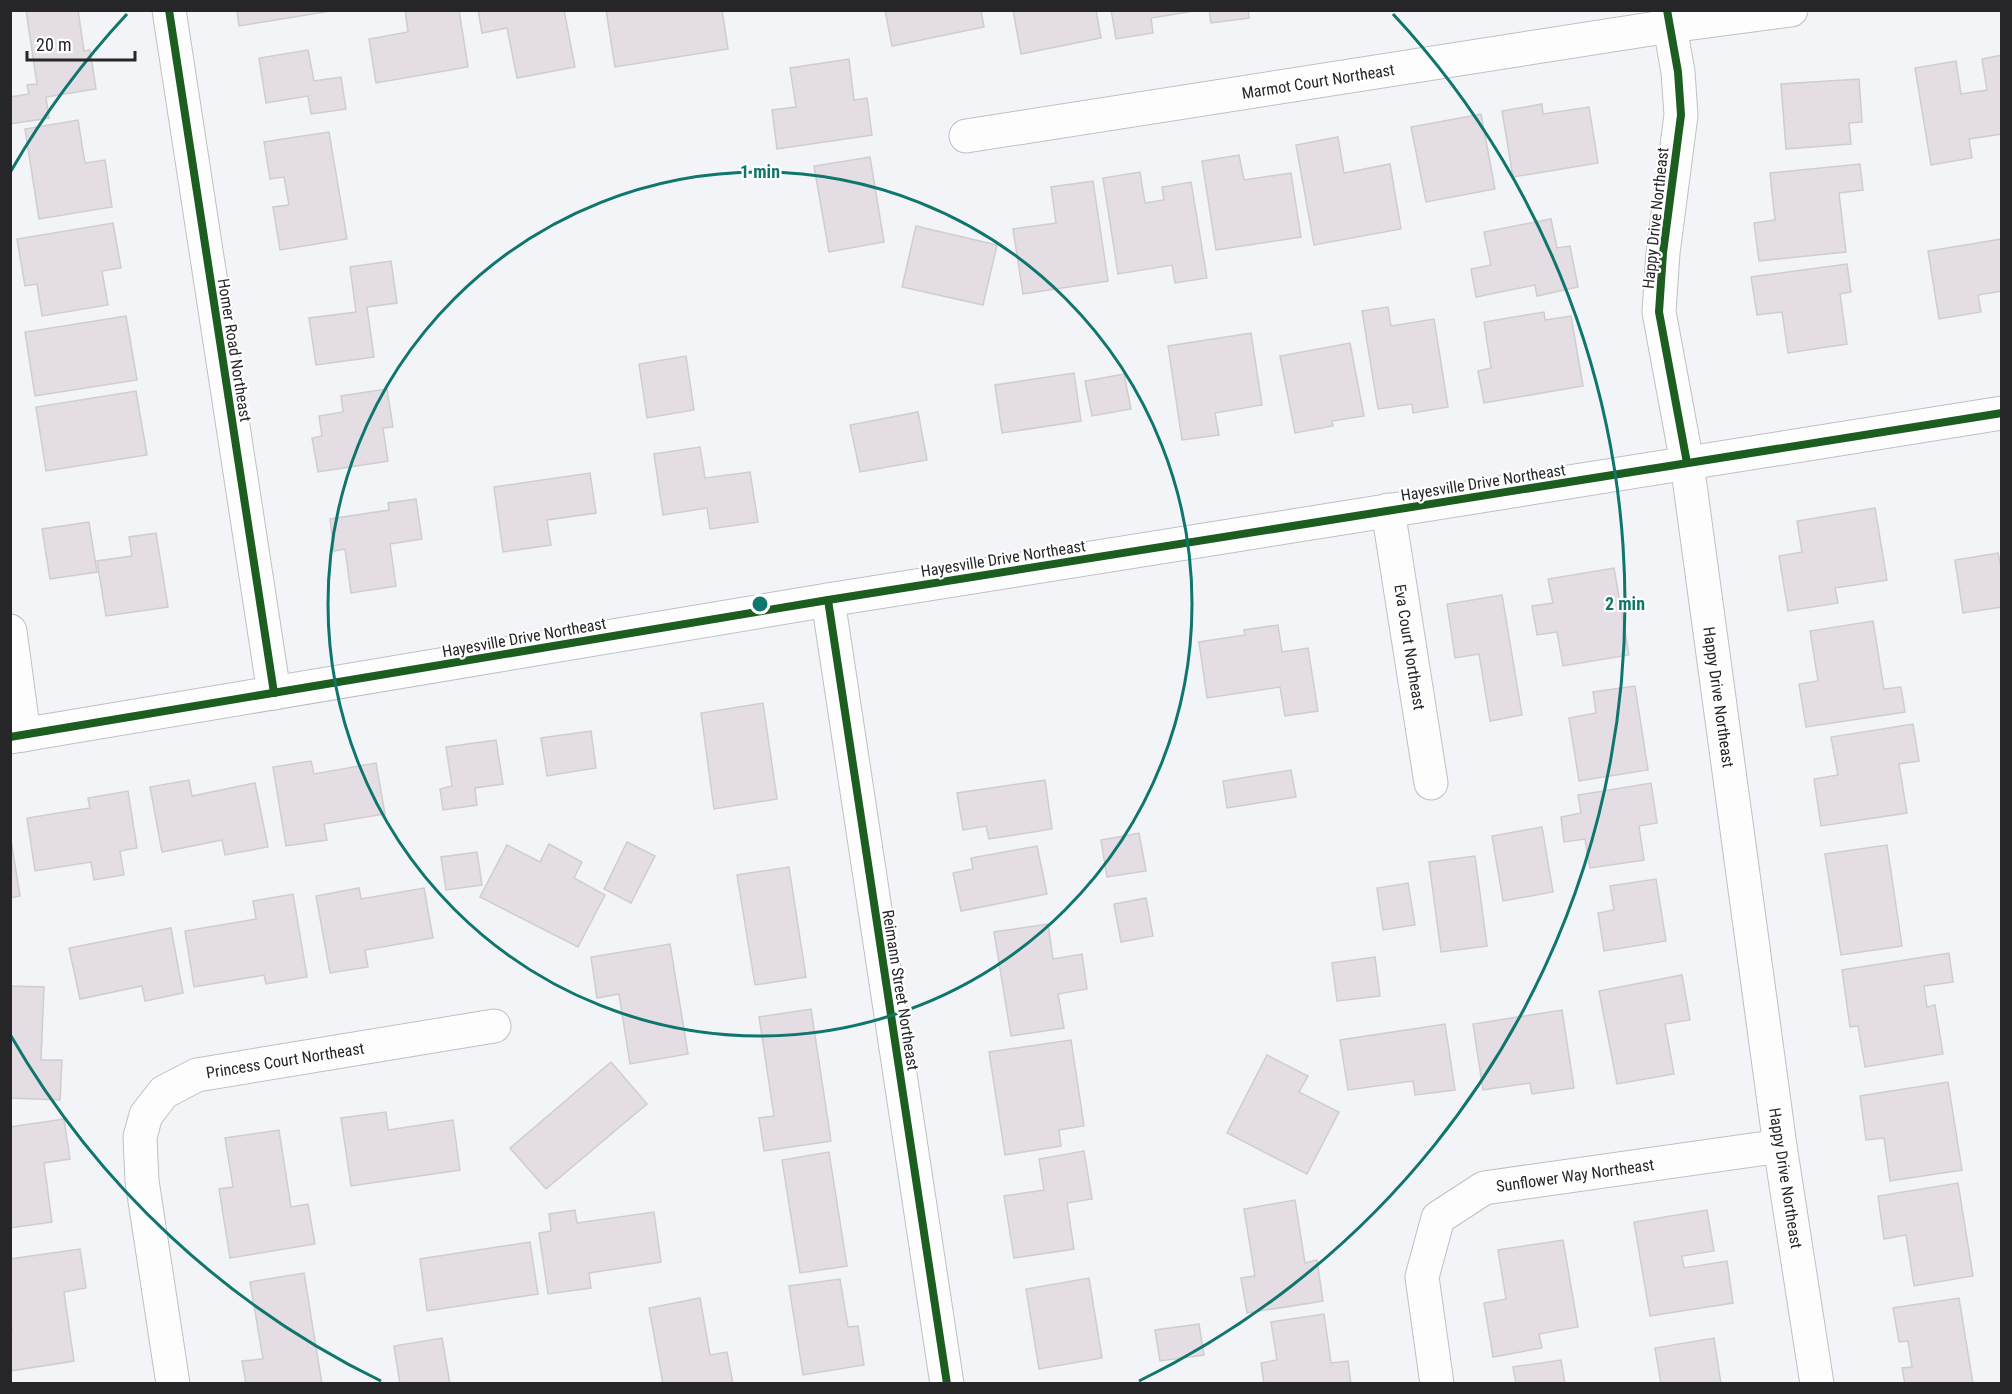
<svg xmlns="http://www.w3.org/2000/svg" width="2012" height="1394" font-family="'Roboto Condensed',sans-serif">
	<rect width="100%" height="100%" fill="#f3f4f7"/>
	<g fill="#e4dde3" stroke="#cececf" stroke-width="1.5">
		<path d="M26 10H78L84 51 90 50 96 89 46 97 49 118 10 124V97L29 94 27 85 37 84Z"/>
		<path d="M237 10H337L239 26Z"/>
		<path d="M405 10H459L468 67 376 83 369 39 408 32Z"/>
		<path d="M478 10H564L575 67 517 78 507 28 482 33Z"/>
		<path d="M606 10H722L728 49 615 67Z"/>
		<path d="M885 10H981L984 27 892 46Z"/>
		<path d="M1013 10H1096L1101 38 1021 54Z"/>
		<path d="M1111 10H1194V11L1151 18 1153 33 1116 39Z"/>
		<path d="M1209 10H1248L1249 18 1211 23Z"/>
		<path d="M308 50 314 81 341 77 346 109 311 114 308 96 266 103 259 58Z"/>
		<path d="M2002 55V134L1969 139 1972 158 1931 165 1915 68 1956 61 1961 94 1987 90 1982 59Z"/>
		<path d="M849 59 854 100 867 98 872 135 777 149 772 110 796 107 790 68Z"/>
		<path d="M1859 79 1862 122 1849 123 1851 144 1786 149 1781 84Z"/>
		<path d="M1542 104 1543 114 1589 107 1598 163 1513 177 1502 111Z"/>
		<path d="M1481 114 1495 189 1426 202 1411 127Z"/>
		<path d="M78 120 85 163 105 160 112 207 39 219 25 129Z"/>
		<path d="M329 132 347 239 280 250 273 207 289 205 284 177 270 179 264 142Z"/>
		<path d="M1338 137 1344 173 1390 164 1401 229 1314 245 1296 145Z"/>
		<path d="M1239 155 1244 180 1291 173 1301 237 1216 250 1202 161Z"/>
		<path d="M870 157 884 242 829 252 814 166Z"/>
		<path d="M1860 164 1863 190 1839 193 1846 252 1759 261 1754 223 1775 220 1770 173Z"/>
		<path d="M1140 172 1145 203 1164 200 1162 187 1191 182 1207 278 1175 283 1172 265 1118 274 1103 178Z"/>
		<path d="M1093 181 1108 281 1023 294 1013 229 1056 223 1051 187Z"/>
		<path d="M1551 219 1557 248 1570 246 1578 287 1537 296 1535 285 1476 297 1471 269 1491 265 1484 232Z"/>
		<path d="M113 223 121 268 102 271 108 305 42 316 37 284 25 286 17 239Z"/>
		<path d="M916 226 997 245 983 305 902 287Z"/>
		<path d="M2002 239V291L1978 295 1981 312 1939 319 1928 251Z"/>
		<path d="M391 261 397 303 367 307 374 357 316 365 309 318 356 312 350 267Z"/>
		<path d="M1847 264 1851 292 1840 294 1847 344 1788 353 1782 312 1757 315 1751 277Z"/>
		<path d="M1388 307 1391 326 1434 319 1448 407 1413 413 1412 404 1378 409 1362 311Z"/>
		<path d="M1544 312 1545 320 1571 316 1583 386 1484 403 1478 371 1491 368 1484 322Z"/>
		<path d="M126 316 137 380 35 396 25 332Z"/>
		<path d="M1251 333 1262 405 1215 413 1219 435 1182 440 1168 346Z"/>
		<path d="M1350 343 1364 416 1332 421 1333 426 1295 433 1280 356Z"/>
		<path d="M686 356 694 410 647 418 639 364Z"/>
		<path d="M1074 373 1081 421 1002 433 995 385Z"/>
		<path d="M1124 374 1131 409 1092 416 1085 381Z"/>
		<path d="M387 389 393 427 383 428 388 461 318 472 312 438 322 436 319 416 343 412 341 396Z"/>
		<path d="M136 391 147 455 46 471 36 407Z"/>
		<path d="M918 412 927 460 860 472 850 425Z"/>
		<path d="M700 447 705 478 750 472 758 522 710 529 707 508 663 515 654 454Z"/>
		<path d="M590 473 596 513 547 520 551 545 503 552 494 487Z"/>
		<path d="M416 499 422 539 390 544 396 586 351 593 345 549 334 551 330 519 389 510 388 503Z"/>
		<path d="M1875 508 1887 580 1835 588 1838 603 1788 611 1779 556 1802 552 1797 521Z"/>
		<path d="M89 522 97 572 50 579 42 529Z"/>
		<path d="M156 533 168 607 106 616 97 561 132 556 129 537Z"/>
		<path d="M1998 553 2002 572V607L1963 613 1955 560Z"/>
		<path d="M1614 568 1629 655 1563 666 1557 632 1537 635 1532 606 1553 603 1548 579Z"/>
		<path d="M1502 595 1522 715 1490 721 1479 654 1455 658 1447 604Z"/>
		<path d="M1873 621 1884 689 1901 687 1905 712 1806 727 1799 684 1818 681 1810 631Z"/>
		<path d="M1278 625 1282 652 1308 648 1318 711 1285 716 1280 687 1207 698 1199 642 1245 635 1244 630Z"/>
		<path d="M1635 686 1648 770 1579 781 1569 718 1596 713 1593 692Z"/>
		<path d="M763 703 777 799 714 809 701 713Z"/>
		<path d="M1913 724 1919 761 1899 764 1907 813 1821 826 1814 779 1838 775 1831 737Z"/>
		<path d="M591 731 596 768 547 776 541 738Z"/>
		<path d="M496 740 503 784 475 788 477 805 443 810 440 789 452 786 446 747Z"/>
		<path d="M311 761 314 774 376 763 385 814 324 824 327 840 286 846 273 767Z"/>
		<path d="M1291 770 1296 797 1227 808 1223 781Z"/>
		<path d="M189 780 192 796 255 783 268 847 225 855 222 840 162 852 150 787Z"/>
		<path d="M1045 780 1052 829 989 839 986 826 963 830 957 793Z"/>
		<path d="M1651 783 1657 823 1639 826 1644 860 1590 868 1585 839 1564 842 1561 817 1581 813 1578 795Z"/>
		<path d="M128 791 137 848 120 851 124 875 94 880 91 862 35 871 27 818 90 808 88 798Z"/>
		<path d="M1542 827 1553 892 1503 901 1492 836Z"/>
		<path d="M1139 833 1146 871 1107 877 1101 840Z"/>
		<path d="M10 834 20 896 10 898Z"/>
		<path d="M627 842 655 856 631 903 604 889Z"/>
		<path d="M549 844 582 862 574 878 605 895 578 947 480 897 507 845 540 862Z"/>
		<path d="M1887 845 1902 946 1841 955 1825 854Z"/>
		<path d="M1037 846 1047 894 961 911 953 873 973 869 971 858Z"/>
		<path d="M477 852 482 885 446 890 441 857Z"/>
		<path d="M1475 856 1487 946 1441 952 1429 862Z"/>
		<path d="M789 867 806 977 755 985 737 875Z"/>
		<path d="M1656 879 1666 941 1604 951 1598 913 1614 910 1610 886Z"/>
		<path d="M1408 883 1415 925 1383 930 1377 888Z"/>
		<path d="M359 888 361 899 424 888 433 938 365 950 368 967 330 973 316 896Z"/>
		<path d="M293 894 307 977 266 984 264 975 194 987 185 931 256 919 253 901Z"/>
		<path d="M1146 898 1153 936 1121 942 1114 904Z"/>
		<path d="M1048 924 1053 959 1082 954 1087 989 1058 994 1064 1028 1011 1036 994 932Z"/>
		<path d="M171 928 183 993 145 1001 142 986 80 999 69 948Z"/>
		<path d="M670 944 688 1054 630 1064 619 994 597 998 591 957Z"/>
		<path d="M1949 953 1953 982 1924 986 1927 1007 1935 1005 1943 1054 1865 1067 1858 1026 1850 1027 1842 970Z"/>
		<path d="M1375 957 1380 996 1337 1001 1332 963Z"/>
		<path d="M1682 975 1690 1020 1665 1024 1674 1074 1617 1084 1599 991Z"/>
		<path d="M10 986 44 987 41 1060H62L60 1100 10 1098Z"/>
		<path d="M811 1009 831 1141 764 1151 759 1118 774 1116 759 1017Z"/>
		<path d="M1562 1010 1574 1088 1532 1094 1530 1083 1483 1090 1473 1024Z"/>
		<path d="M1445 1024 1455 1090 1415 1095 1413 1081 1348 1090 1340 1040Z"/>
		<path d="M1071 1040 1084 1126 1059 1130 1061 1146 1005 1155 989 1052Z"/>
		<path d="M1267 1055 1308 1076 1299 1092 1339 1112 1307 1174 1227 1133Z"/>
		<path d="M611 1062 647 1104 546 1189 510 1148Z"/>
		<path d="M1948 1082 1962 1170 1890 1181 1884 1138 1866 1140 1860 1096Z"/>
		<path d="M386 1112 388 1130 453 1120 460 1170 351 1186 341 1118Z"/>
		<path d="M64 1119 70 1159 44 1163 52 1222 10 1228V1127Z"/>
		<path d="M279 1130 291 1207 308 1204 315 1244 230 1258 219 1189 233 1187 225 1138Z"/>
		<path d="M1084 1151 1092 1199 1067 1203 1074 1249 1014 1258 1004 1196 1044 1190 1039 1159Z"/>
		<path d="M829 1152 847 1266 800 1273 782 1160Z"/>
		<path d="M1958 1183 1973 1276 1914 1286 1906 1235 1884 1239 1878 1196Z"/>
		<path d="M1295 1200 1305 1263 1317 1260 1323 1301 1247 1313 1241 1278 1255 1276 1244 1209Z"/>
		<path d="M575 1210 577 1223 654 1212 661 1262 589 1273 591 1288 548 1294 539 1233 551 1231 549 1214Z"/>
		<path d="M1707 1210 1714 1251 1682 1256 1684 1268 1727 1261 1733 1303 1650 1316 1634 1222Z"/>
		<path d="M1563 1240 1578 1327 1539 1334 1542 1348 1493 1357 1484 1303 1506 1299 1498 1250Z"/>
		<path d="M530 1242 538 1294 427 1311 420 1259Z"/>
		<path d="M80 1249 86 1288 64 1292 74 1361 10 1371V1329H12L10 1317V1259Z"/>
		<path d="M304 1273 322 1384H246L242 1361 263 1359 250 1282Z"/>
		<path d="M1089 1278 1102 1358 1039 1369 1026 1289Z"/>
		<path d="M840 1279 848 1327 858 1326 864 1365 803 1375 789 1286Z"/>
		<path d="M700 1298 710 1355 727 1352 733 1384H663L649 1308Z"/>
		<path d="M1959 1298 1973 1384H1905L1902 1368 1912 1367 1908 1341 1899 1342 1893 1308Z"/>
		<path d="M1324 1314 1331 1363 1348 1361 1351 1384H1264L1261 1363 1277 1360 1271 1322Z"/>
		<path d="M1199 1324 1204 1355 1160 1361 1155 1330Z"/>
		<path d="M442 1338 450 1384H400L394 1346Z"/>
		<path d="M1714 1338 1721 1384H1661L1655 1348Z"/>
		<path d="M1561 1360 1565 1384H1516L1513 1367Z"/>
	</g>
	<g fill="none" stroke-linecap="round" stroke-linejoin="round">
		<defs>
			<g id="minor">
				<path d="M169 10 274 693"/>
				<path d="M1667 10 1678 72 1681 115 1663 253 1659 312 1687 463 1780 1146 1817 1384"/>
				<path d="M966 136 1670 26 1791 10"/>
				<path d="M1388 510 1431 783"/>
				<path d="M828 600 947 1384"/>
				<path d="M10 631 24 735"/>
				<path d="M173 1384 142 1181 140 1137 146 1115 164 1092 197 1075 494 1026"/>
				<path d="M1437 1384 1422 1277 1438 1218 1484 1188 1780 1146"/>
			</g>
			<path id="tertiary" d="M10 737 828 600 2002 413"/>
		</defs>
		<use href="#minor" stroke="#bfc0c2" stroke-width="35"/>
		<use href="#tertiary" stroke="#bfc0c2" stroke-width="35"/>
		<use href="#minor" stroke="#fdfdfe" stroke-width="33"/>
		<use href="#tertiary" stroke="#fdfdfe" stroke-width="33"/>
		<defs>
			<g id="cycleway">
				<path d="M169 10 274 693"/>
				<path d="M1667 10 1678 72 1681 115 1663 253 1659 312 1687 463"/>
				<path d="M828 600 947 1384"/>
				<path d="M10 737 828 600 2002 413"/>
			</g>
		</defs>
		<use href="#cycleway" stroke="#fff" stroke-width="11"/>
		<use href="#cycleway" stroke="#1b5e20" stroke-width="8"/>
	</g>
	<g fill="none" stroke="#0f766e" stroke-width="3">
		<circle cx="760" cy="604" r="432"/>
		<path d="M381 1381A865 865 0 0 1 11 1036M11 171A865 865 0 0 1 127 14M1393 14A865 865 0 0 1 1139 1381"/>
	</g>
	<g text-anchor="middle" stroke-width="4.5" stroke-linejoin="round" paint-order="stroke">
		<g font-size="16" fill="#262628" stroke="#fff">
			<text transform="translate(1318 81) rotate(-9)" y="6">Marmot Court Northeast</text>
			<text transform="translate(1655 218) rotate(-84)" y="6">Happy Drive Northeast</text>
			<text transform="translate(235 350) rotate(81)" y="6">Homer Road Northeast</text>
			<text transform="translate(1483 482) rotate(-9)" y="6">Hayesville Drive Northeast</text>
			<text transform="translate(1003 558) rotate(-9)" y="6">Hayesville Drive Northeast</text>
			<text transform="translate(524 637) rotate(-10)" y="6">Hayesville Drive Northeast</text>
			<text transform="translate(1410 647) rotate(81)" y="6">Eva Court Northeast</text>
			<text transform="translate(1719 697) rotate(82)" y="6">Happy Drive Northeast</text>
			<text transform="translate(901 990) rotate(81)" y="6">Reimann Street Northeast</text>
			<text transform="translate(285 1060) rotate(-9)" y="6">Princess Court Northeast</text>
			<text transform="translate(1575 1175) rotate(-8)" y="6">Sunflower Way Northeast</text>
			<text transform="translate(1786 1178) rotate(81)" y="6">Happy Drive Northeast</text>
		</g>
	</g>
	<circle cx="760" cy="604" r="9" fill="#0f766e" stroke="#fff" stroke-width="3"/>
	<g font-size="18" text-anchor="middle" font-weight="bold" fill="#0f766e" stroke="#fff" stroke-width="4.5" stroke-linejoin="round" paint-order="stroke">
		<text x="760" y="178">1 min</text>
		<text x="1625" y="610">2 min</text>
	</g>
	<rect width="2012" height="1394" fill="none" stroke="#262628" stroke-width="24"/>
	<path d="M27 51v9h108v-9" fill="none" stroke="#262628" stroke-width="3"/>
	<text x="36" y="51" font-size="18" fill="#262628" stroke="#ffffff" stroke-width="4.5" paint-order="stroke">20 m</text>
</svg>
